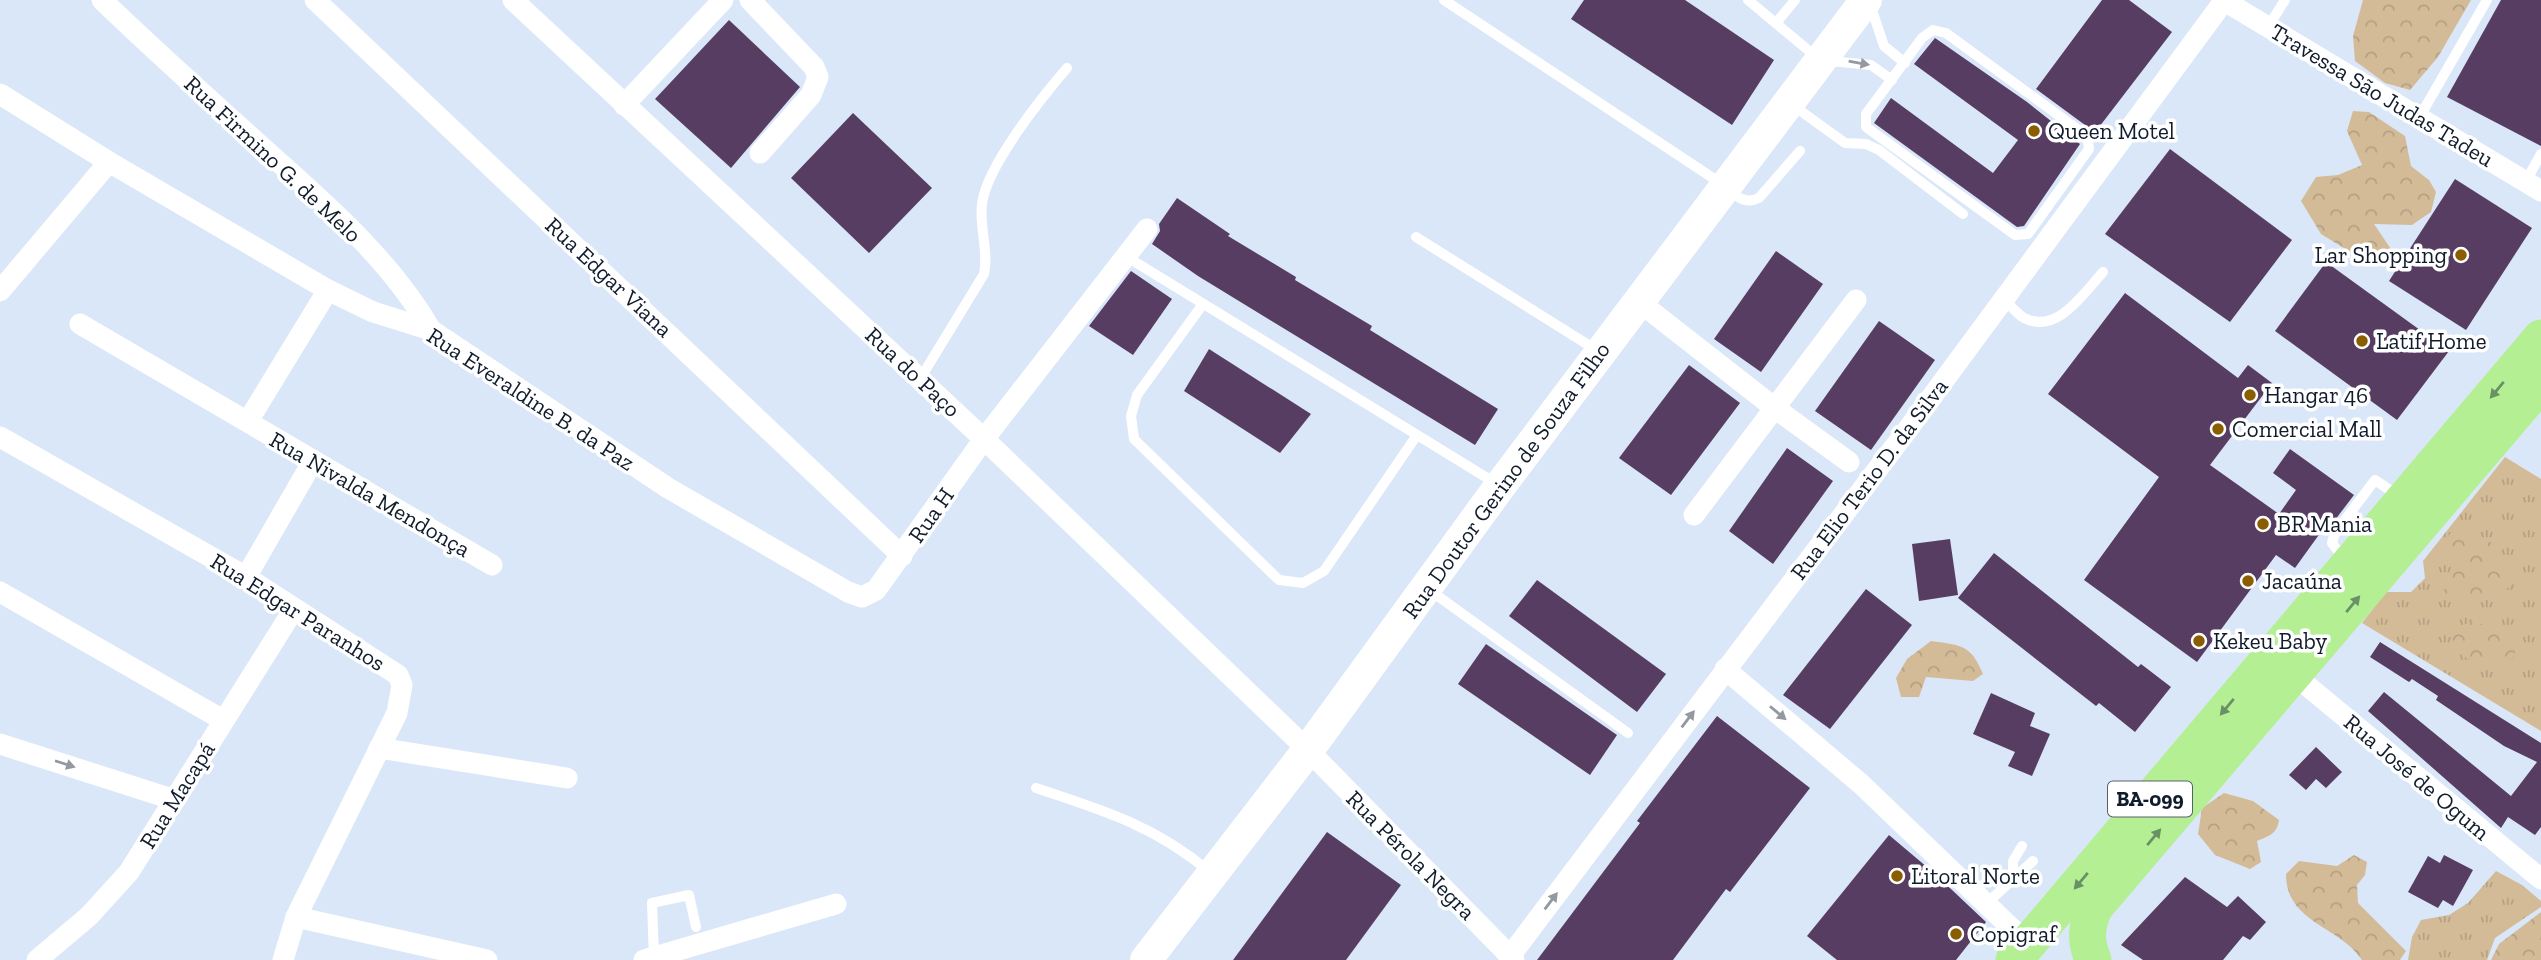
<svg xmlns="http://www.w3.org/2000/svg" width="2541" height="960" font-family="'Zilla Slab',serif">
	<defs>
		<pattern id="grass-tufts" width="24" height="20" patternUnits="userSpaceOnUse" patternTransform="scale(1.75)"><rect width="24" height="20" fill="#d4bb98"/><path d="M3 7l-1-3M5 7V3M7 7l1-3M15 17l-1-3M17 17v-4M19 17l1-3" fill="none" stroke="#b5a083"/></pattern>
		<pattern id="forest-crowns" width="20" height="18" patternUnits="userSpaceOnUse" patternTransform="scale(1.75)"><rect width="20" height="18" fill="#d4bb98"/><path d="M2 6a3 3 0 1 1 6 0M12 15a3 3 0 1 1 6 0" fill="none" stroke="#b5a083"/></pattern>
	</defs>
	<rect width="100%" height="100%" fill="#dae7f9"/>
	<g fill="url(#grass-tufts)">
		<path d="M2505 457 2541 479V731L2362 623 2386 592H2411L2425 578 2423 561Z"/>
		<path d="M2496 871 2522 885 2541 901V907L2495 938 2487 960H2408L2412 937 2421 920 2449 915 2468 903Z"/>
	</g>
	<g fill="url(#forest-crowns)">
		<path d="M2363 0H2471L2438 57 2410 90 2385 83 2355 61 2353 36Z"/>
		<path d="M2353 111 2369 112 2405 136 2411 166 2429 180 2436 192 2431 212 2412 225 2374 224 2395 255 2385 264H2370L2321 234 2301 201 2316 177 2338 175 2362 165 2347 131Z"/>
		<path d="M2461 521C2475 530 2472 543 2491 542 2504 555 2509 569 2509 587L2497 598H2476L2462 594 2452 599 2442 594C2451 579 2457 563 2445 549L2447 537Z"/>
		<path d="M2471 622 2514 630C2517 646 2518 656 2504 668L2467 659 2453 643V629Z"/>
		<path d="M1931 641C1960 645 1971 644 1983 674L1973 681 1926 677 1919 697H1901L1896 678 1907 659Z"/>
		<path d="M2224 793 2253 801 2279 820C2277 834 2269 836 2257 841L2261 862 2250 869 2215 855 2198 834 2202 808Z"/>
		<path d="M2354 855 2367 862 2365 875 2357 885 2358 903 2406 951 2400 960H2362C2340 926 2286 923 2286 874L2299 861 2337 866Z"/>
		<path d="M2541 912V960H2491L2499 944Z"/>
	</g>
	<g fill="#573d62">
		<path d="M1584 0H1685L1774 60 1732 125 1571 19Z"/>
		<path d="M2102 0H2129L2172 32 2093 135 2085 125 2036 89Z"/>
		<path d="M2501 0H2541V146L2447 97Z"/>
		<path d="M729 20 800 87 731 168 655 99Z"/>
		<path d="M1935 38 2027 102 2080 144 2024 226 2017 227 1874 123 1891 98 1993 173 2018 140 1914 64Z"/>
		<path d="M853 113 932 188 869 253 791 178Z"/>
		<path d="M2170 149 2292 240 2230 322 2105 234Z"/>
		<path d="M2455 179 2532 228 2466 330 2389 281Z"/>
		<path d="M1177 198 1230 234 1228 236 1296 277 1295 280 1372 326 1370 330 1498 409 1475 445 1198 276 1152 244 1160 231 1159 224Z"/>
		<path d="M1776 251 1823 284 1761 372 1714 339Z"/>
		<path d="M2326 262 2449 351 2397 420 2275 331Z"/>
		<path d="M1131 271 1172 299 1133 355 1089 326Z"/>
		<path d="M2125 293 2238 378 2248 365 2272 383 2210 465 2279 514 2296 490 2273 473 2290 449 2354 495 2335 520 2331 518 2295 568 2276 555 2197 662 2084 580 2159 477 2048 394Z"/>
		<path d="M1879 321 1935 360 1871 450 1815 411Z"/>
		<path d="M1209 349 1311 414 1280 453 1184 391Z"/>
		<path d="M1689 365 1740 403 1671 495 1619 458Z"/>
		<path d="M1787 448 1833 481 1773 564 1729 531Z"/>
		<path d="M1950 539 1958 595 1919 601 1912 544Z"/>
		<path d="M1994 553 2138 667 2141 664 2171 687 2135 732 2099 703 2096 706 1958 598Z"/>
		<path d="M1537 580 1666 674 1637 712 1509 616Z"/>
		<path d="M1866 589 1912 625 1830 729 1783 695Z"/>
		<path d="M2380 642 2541 743V827L2535 835 2508 817 2501 828 2368 711 2384 692 2511 796 2537 762 2504 746 2436 700 2438 696 2412 679 2409 682 2370 657Z"/>
		<path d="M1486 644 1617 735 1590 775 1458 684Z"/>
		<path d="M1991 693 2035 713 2030 726 2050 734 2032 776 2008 766 2015 752 1973 734Z"/>
		<path d="M1717 716 1810 788 1730 892 1726 889 1673 960H1537L1640 823 1637 821Z"/>
		<path d="M2316 747 2342 772 2326 788 2316 779 2306 790 2289 775Z"/>
		<path d="M1327 832 1401 885 1346 960H1233Z"/>
		<path d="M1889 835 1934 873 1986 922 1956 960H1837L1807 936Z"/>
		<path d="M2444 855 2473 870 2453 906 2443 900 2438 908 2408 892 2428 856 2440 863Z"/>
		<path d="M2185 877 2227 907 2238 896 2266 922 2250 940 2243 936 2223 960H2143L2121 945Z"/>
	</g>
	<g fill="none" stroke-linecap="round" stroke-linejoin="round">
		<g stroke="#fff" stroke-width="10">
			<path d="M1444 0 1725 186C1736 196 1744 205 1759 198L1800 151"/>
			<path d="M1748 0 1820 60 1871 65 1892 80"/>
			<path d="M1870 4 1884 46 1905 63"/>
			<path d="M1776 23 1795 0"/>
			<path d="M2268 27 2285 0"/>
			<path d="M1933 30 1946 33 2080 131 2088 141 2089 149 2028 234 2015 235 1866 127V114L1922 38Z"/>
			<path d="M1791 104 1845 143 1866 144 1879 150 1963 214"/>
			<path d="M2419 118 2487 0"/>
			<path d="M2526 181 2541 154"/>
			<path d="M1416 237 1598 351"/>
			<path d="M1127 257 1497 484"/>
			<path d="M2004 299C2010 305 2017 314 2024 318 2057 335 2084 293 2103 272"/>
			<path d="M1203 304 1137 395 1131 416 1134 439 1279 580 1303 583 1324 571 1417 435"/>
			<path d="M920 379 984 274C989 250 979 228 982 204 986 167 1042 97 1067 68"/>
			<path d="M2344 559 2332 543 2335 533 2375 480 2400 497"/>
			<path d="M1428 589 1628 733"/>
			<path d="M1036 788C1103 810 1156 826 1211 873"/>
			<path d="M2013 879V861L2022 846"/>
			<path d="M1987 903 2033 861"/>
			<path d="M654 958 652 903 689 895 696 927"/>
		</g>
		<g stroke="#fff" stroke-width="21">
			<path d="M102 0C158 54 215 105 272 156 331 209 391 261 431 330"/>
			<path d="M315 0 902 556"/>
			<path d="M513 0 984 439 1308 750 1514 960"/>
			<path d="M750 0 814 67 818 77 811 95 760 153"/>
			<path d="M2223 0 2541 191"/>
			<path d="M0 94 109 162 328 290 373 312 431 330 668 488 848 592 862 597 876 590 984 439 1147 229"/>
			<path d="M624 105 723 0"/>
			<path d="M0 291 109 162"/>
			<path d="M1638 301 1776 409 1849 462"/>
			<path d="M80 324 492 565"/>
			<path d="M248 421 328 290"/>
			<path d="M0 437 246 577 398 675 402 685 397 713 296 917 283 960"/>
			<path d="M1694 515 1856 300"/>
			<path d="M246 577 313 461"/>
			<path d="M0 592 223 720"/>
			<path d="M1725 669 1861 784 2028 944"/>
			<path d="M2293 674 2541 879"/>
			<path d="M0 744 175 800"/>
			<path d="M379 748 567 778"/>
			<path d="M296 917 487 960"/>
			<path d="M1510 956 1905 433 2224 1"/>
			<path d="M37 960 89 916 129 872 294 609"/>
			<path d="M644 960 836 904"/>
		</g>
		<path stroke="#fff" stroke-width="32" d="M1146 960 1308 750 1500 486 1866 0"/>
		<g stroke="#b4ef94" stroke-width="37">
			<path d="M2014 960 2541 338"/>
			<path d="M2093 960C2085 940 2086 928 2094 908L2541 383"/>
		</g>
	</g>
	<defs><path id="oneway-solid" d="M-6-.8H1V-3.2L6.5 0L1 3.2V.8H-6Z" transform="scale(1.75)"/></defs>
	<g fill="#9399a0">
		<use href="#oneway-solid" transform="translate(1859 63) rotate(10)"/>
		<use href="#oneway-solid" transform="translate(1778 713) rotate(40)"/>
		<use href="#oneway-solid" transform="translate(1688 719) rotate(-53)"/>
		<use href="#oneway-solid" transform="translate(65 764) rotate(18)"/>
		<use href="#oneway-solid" transform="translate(1551 901) rotate(-53)"/>
	</g>
	<g fill="#6a9065">
		<use href="#oneway-solid" transform="translate(2497 390) rotate(130)"/>
		<use href="#oneway-solid" transform="translate(2353 604) rotate(-50)"/>
		<use href="#oneway-solid" transform="translate(2227 707) rotate(130)"/>
		<use href="#oneway-solid" transform="translate(2154 837) rotate(-50)"/>
		<use href="#oneway-solid" transform="translate(2081 881) rotate(130)"/>
	</g>
	<g fill="#8b5d01" stroke="#fff" stroke-width="2.5">
		<circle cx="2034" cy="131" r="7"/>
		<circle cx="2461" cy="255" r="7"/>
		<circle cx="2362" cy="341" r="7"/>
		<circle cx="2250" cy="395" r="7"/>
		<circle cx="2218" cy="429" r="7"/>
		<circle cx="2263" cy="524" r="7"/>
		<circle cx="2248" cy="581" r="7"/>
		<circle cx="2199" cy="641" r="7"/>
		<circle cx="1897" cy="876" r="7"/>
		<circle cx="1956" cy="934" r="7"/>
	</g>
	<g text-anchor="middle" stroke-width="7" stroke-linejoin="round" paint-order="stroke">
		<rect fill="#fff" stroke="#58606b" stroke-width="2" x="2108" y="781.5" width="84" height="35" rx="5"/>
		<g font-size="21" font-weight="bold" fill="#101c2b">
			<text x="2150" y="806">BA-099</text>
		</g>
		<g font-size="23" fill="#101c2b" stroke="#fff">
			<text transform="translate(2382 95) rotate(31)" y="8">Travessa São Judas Tadeu</text>
			<text transform="translate(273 159) rotate(43)" y="8">Rua Firmino G. de Melo</text>
			<text transform="translate(609 277) rotate(43)" y="8">Rua Edgar Viana</text>
			<text transform="translate(913 372) rotate(43)" y="8">Rua do Paço</text>
			<text transform="translate(531 399) rotate(33)" y="8">Rua Everaldine B. da Paz</text>
			<text transform="translate(1869 479) rotate(-53)" y="8">Rua Elio Terio D. da Silva</text>
			<text transform="translate(1506 480) rotate(-54)" y="8">Rua Doutor Gerino de Souza Filho</text>
			<text transform="translate(370 494) rotate(30)" y="8">Rua Nivalda Mendonça</text>
			<text transform="translate(931 515) rotate(-55)" y="8">Rua H</text>
			<text transform="translate(298 612) rotate(32)" y="8">Rua Edgar Paranhos</text>
			<text transform="translate(2417 777) rotate(40)" y="8">Rua José de Ogum</text>
			<text transform="translate(177 795) rotate(-58)" y="8">Rua Macapá</text>
			<text transform="translate(1411 855) rotate(45)" y="8">Rua Pérola Negra</text>
		</g>
		<g font-size="23" fill="#101c2b" stroke="#fff" text-anchor="start">
			<text x="2048" y="139">Queen Motel</text>
			<text x="2447" y="263" text-anchor="end">Lar Shopping</text>
			<text x="2376" y="349">Latif Home</text>
			<text x="2264" y="403">Hangar 46</text>
			<text x="2232" y="437">Comercial Mall</text>
			<text x="2277" y="532">BR Mania</text>
			<text x="2262" y="589">Jacaúna</text>
			<text x="2213" y="649">Kekeu Baby</text>
			<text x="1911" y="884">Litoral Norte</text>
			<text x="1970" y="942">Copigraf</text>
		</g>
	</g>
</svg>
